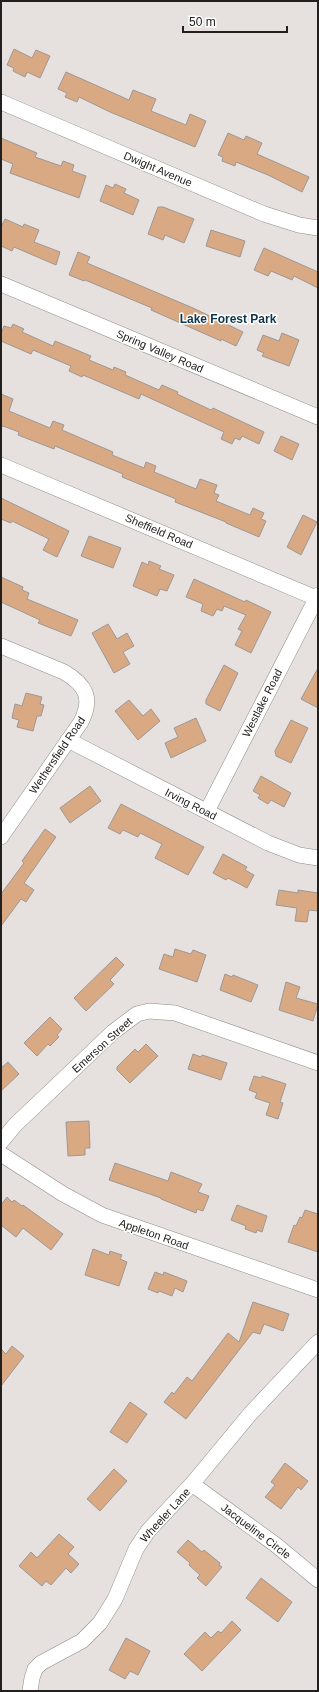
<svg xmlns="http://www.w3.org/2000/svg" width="319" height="1692" font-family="Arial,sans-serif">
	<rect width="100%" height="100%" fill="#e6e1de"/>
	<g fill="#d9a984" stroke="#9d9895">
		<path d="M14 49 32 58 36 50 50 56 40 78 27 72 25 77 13 71 14 68 7 65Z"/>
		<path d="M66 72 129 100 133 90 156 99 151 111 186 125 190 114 206 121 195 147 110 112 79 97 77 102 65 97 67 93 58 89Z"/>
		<path d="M228 133 244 140 246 136 262 143 257 154 309 177 302 192 268 175 236 162 235 166 222 161 223 157 218 155Z"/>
		<path d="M1 138 37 153 35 157 61 166 63 161 74 165 72 171 86 176 79 198 10 173 13 164 1 159Z"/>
		<path d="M115 184 126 189 124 193 139 200 133 215 100 201 106 185 113 188Z"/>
		<path d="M158 207H163L194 219 184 243 165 235 163 240 148 234Z"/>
		<path d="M5 219 23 227 24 224 39 230 34 242 60 252 56 265 14 247 12 251 1 246V227Z"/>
		<path d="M211 230 245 241 240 257 206 246Z"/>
		<path d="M264 248 318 272V288L294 276 292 280 271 271 268 276 254 270Z"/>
		<path d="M78 252 90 257 87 263 193 308 243 332 236 346 221 339V341L151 310 152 308 85 280 84 281 69 275Z"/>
		<path d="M13 324 24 329 22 332 53 346 55 341 91 356 89 360 113 370 114 367 126 372 125 375 159 390 162 385 178 392 177 394 211 410 213 408 264 432 259 444 242 436 240 440 235 438 232 444 221 439 224 432 141 394 139 399 83 375 82 377 69 371 71 366 33 350 31 354 1 341V334L4 326 11 328Z"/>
		<path d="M282 333 299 340 289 366 262 356 264 353 257 350 263 335 279 341Z"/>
		<path d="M1 394 13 399 9 411 50 428 53 421 64 425 62 430 113 452 112 455 144 468 146 462 156 466 154 472 196 489 200 479 217 485 214 493 219 495 216 501 250 515 253 508 264 513 261 519 266 521 259 537 226 523V522L175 502 176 499 122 477 123 474 55 446 54 449 18 435 19 432 3 426 1 428Z"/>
		<path d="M281 436 299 444 292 460 274 451Z"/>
		<path d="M1 498 69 531 57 557 43 550 49 539 12 521 11 523 1 519Z"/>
		<path d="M303 515 317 522 301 555 287 547Z"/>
		<path d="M89 536 121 548 113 568 81 556Z"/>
		<path d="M149 561 161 566 159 569 174 575 167 591 160 589 157 596 133 586 142 562 148 565Z"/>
		<path d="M1 577 23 587 22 590 29 593 27 599 78 620 71 636 38 623 40 620 1 602Z"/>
		<path d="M194 579 245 602 246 600 271 612 251 653 235 645 242 631 238 629 246 615 224 606 222 611 217 609 213 616 201 611 203 604 186 597Z"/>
		<path d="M108 624 117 639 127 633 134 646 123 652 130 664 114 673 92 633Z"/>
		<path d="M224 665 238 673 220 711 206 704V700Z"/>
		<path d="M318 668V708L301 699Z"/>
		<path d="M26 693 42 697 40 704 44 705 41 716H37L33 731 17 727 19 720 12 718 15 704 22 706Z"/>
		<path d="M129 700 143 716 151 709 160 721 138 740 115 711Z"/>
		<path d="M196 718 206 741 171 758 165 743 178 737 174 728Z"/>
		<path d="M291 720 308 728 291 763 276 756 275 751Z"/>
		<path d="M261 776 291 793 284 807 271 800 268 804 258 798 260 795 253 791Z"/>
		<path d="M90 786 101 801 70 823 60 808Z"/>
		<path d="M121 804 204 847 188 875 155 858 162 844 140 833 138 837 123 830 120 834 108 828Z"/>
		<path d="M45 829 56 837 24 883 34 890 26 902 21 899 1 926V894L24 863 22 861Z"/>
		<path d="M223 854 247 867 245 870 254 875 247 888 228 878 226 880 213 873Z"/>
		<path d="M279 890 298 893V890L318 893V911L309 910 307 922 295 921 297 908 276 905Z"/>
		<path d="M175 949 191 954 193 950 206 955 197 982 159 969 164 954 173 957Z"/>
		<path d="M116 957 124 965 110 980 114 984 86 1011 74 998Z"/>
		<path d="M225 974 232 977 233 975 258 985 251 1002 220 990Z"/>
		<path d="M286 982 300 987 296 998 318 1004 313 1021 279 1010Z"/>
		<path d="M50 1017 62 1029 57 1035 59 1037 50 1046 48 1044 37 1056 24 1043Z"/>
		<path d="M146 1044 158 1056 130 1083 117 1070V1067L135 1049 138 1052Z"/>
		<path d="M193 1054 201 1057 202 1055 227 1063 221 1080 188 1069Z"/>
		<path d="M8 1062 19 1074 1 1091V1068Z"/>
		<path d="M254 1076 261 1078 262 1076 286 1084 280 1102 283 1103 278 1119 266 1115 270 1103 255 1098 257 1093 249 1090Z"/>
		<path d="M89 1121 90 1148H85V1155L68 1156 66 1122Z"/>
		<path d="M115 1163 168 1181 171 1172 202 1184 198 1192 209 1196 203 1211 197 1209 196 1213 161 1199V1198L109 1180Z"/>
		<path d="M7 1197 12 1202 14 1200 22 1206 23 1205 63 1234 51 1250 23 1228 16 1237 1 1225V1205Z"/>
		<path d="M237 1205 267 1216 262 1232 257 1230 256 1233 245 1229 246 1226 231 1220Z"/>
		<path d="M305 1210 318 1214V1252L288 1242 294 1225 296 1226 300 1217 302 1218Z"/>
		<path d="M93 1249 109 1255 110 1251 122 1255 120 1259 127 1262 119 1286 85 1275Z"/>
		<path d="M155 1272 163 1275 164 1272 187 1281 183 1292 175 1288 172 1296 159 1291 158 1293 148 1289Z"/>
		<path d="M253 1302 289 1314 283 1331 264 1324 260 1334 253 1332 186 1419 164 1402 172 1392 174 1394 187 1377 192 1381 228 1333 239 1342Z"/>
		<path d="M12 1346 24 1356 1 1386V1349L6 1354Z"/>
		<path d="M130 1402 147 1414 127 1443 110 1432Z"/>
		<path d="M285 1463 308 1481 301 1490 298 1487 281 1509 265 1497 275 1485 271 1482Z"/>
		<path d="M114 1469 127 1481 100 1511 87 1499Z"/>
		<path d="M59 1534 74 1547 68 1554 79 1564 71 1573 66 1568 51 1585 46 1581 42 1586 19 1566 31 1552 37 1558Z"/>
		<path d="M188 1540 202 1552 204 1550 220 1563 219 1565 222 1567 206 1586 197 1578 200 1575 189 1565 190 1563 177 1552Z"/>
		<path d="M261 1578 292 1602 278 1622 246 1598Z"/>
		<path d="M232 1621 241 1630 202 1671 184 1654 205 1632 211 1638 218 1631 221 1633Z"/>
		<path d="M126 1638 150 1651 138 1675 130 1671 125 1679 109 1670Z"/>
	</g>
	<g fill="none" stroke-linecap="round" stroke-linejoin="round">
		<defs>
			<g id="minor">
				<path d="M1 102 264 214 299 225 318 228"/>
				<path d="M1 284 318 417"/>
				<path d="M1 465 316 598"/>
				<path d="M1 646 64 672C86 685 93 698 81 722L1 837"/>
				<path d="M68 740 268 843 299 855 318 858"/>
				<path d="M207 811 318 595"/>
				<path d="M1 1142 15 1125 113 1032 137 1014 149 1011 175 1013 318 1063"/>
				<path d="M1 1154 63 1194 102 1215 318 1290"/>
				<path d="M192 1484 276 1545 318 1580"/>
				<path d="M30 1691 32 1678 35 1669 41 1663 82 1641 100 1623 115 1599 136 1549 148 1531 192 1484 250 1414 318 1342"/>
			</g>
		</defs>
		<use href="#minor" stroke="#908c89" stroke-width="16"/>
		<use href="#minor" stroke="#fff" stroke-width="15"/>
	</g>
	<g text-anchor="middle" stroke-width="3" stroke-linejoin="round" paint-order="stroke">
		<g font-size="11" fill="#22201f" stroke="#fff">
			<text transform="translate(158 169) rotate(23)" y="4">Dwight Avenue</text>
			<text transform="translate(160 351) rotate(23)" y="4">Spring Valley Road</text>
			<text transform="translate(159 531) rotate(23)" y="4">Sheffield Road</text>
			<text transform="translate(262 703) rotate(-63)" y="4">Westlake Road</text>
			<text transform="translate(57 755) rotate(-56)" y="4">Wethersfield Road</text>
			<text transform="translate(191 804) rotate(27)" y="4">Irving Road</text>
			<text transform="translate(102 1045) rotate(-42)" y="4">Emerson Street</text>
			<text transform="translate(154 1234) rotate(19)" y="4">Appleton Road</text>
			<text transform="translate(165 1515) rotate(-48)" y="4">Wheeler Lane</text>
			<text transform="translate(256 1531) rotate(37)" y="4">Jacqueline Circle</text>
		</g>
		<g font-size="12" font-weight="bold" fill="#0d354c" stroke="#fff">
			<text x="228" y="323">Lake Forest Park</text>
		</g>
	</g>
	<rect width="319" height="1692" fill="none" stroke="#22201f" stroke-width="4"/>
	<path d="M183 26v6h104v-6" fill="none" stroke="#22201f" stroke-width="2"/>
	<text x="189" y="26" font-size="12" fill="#22201f" stroke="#ffffff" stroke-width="3" paint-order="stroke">50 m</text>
</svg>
